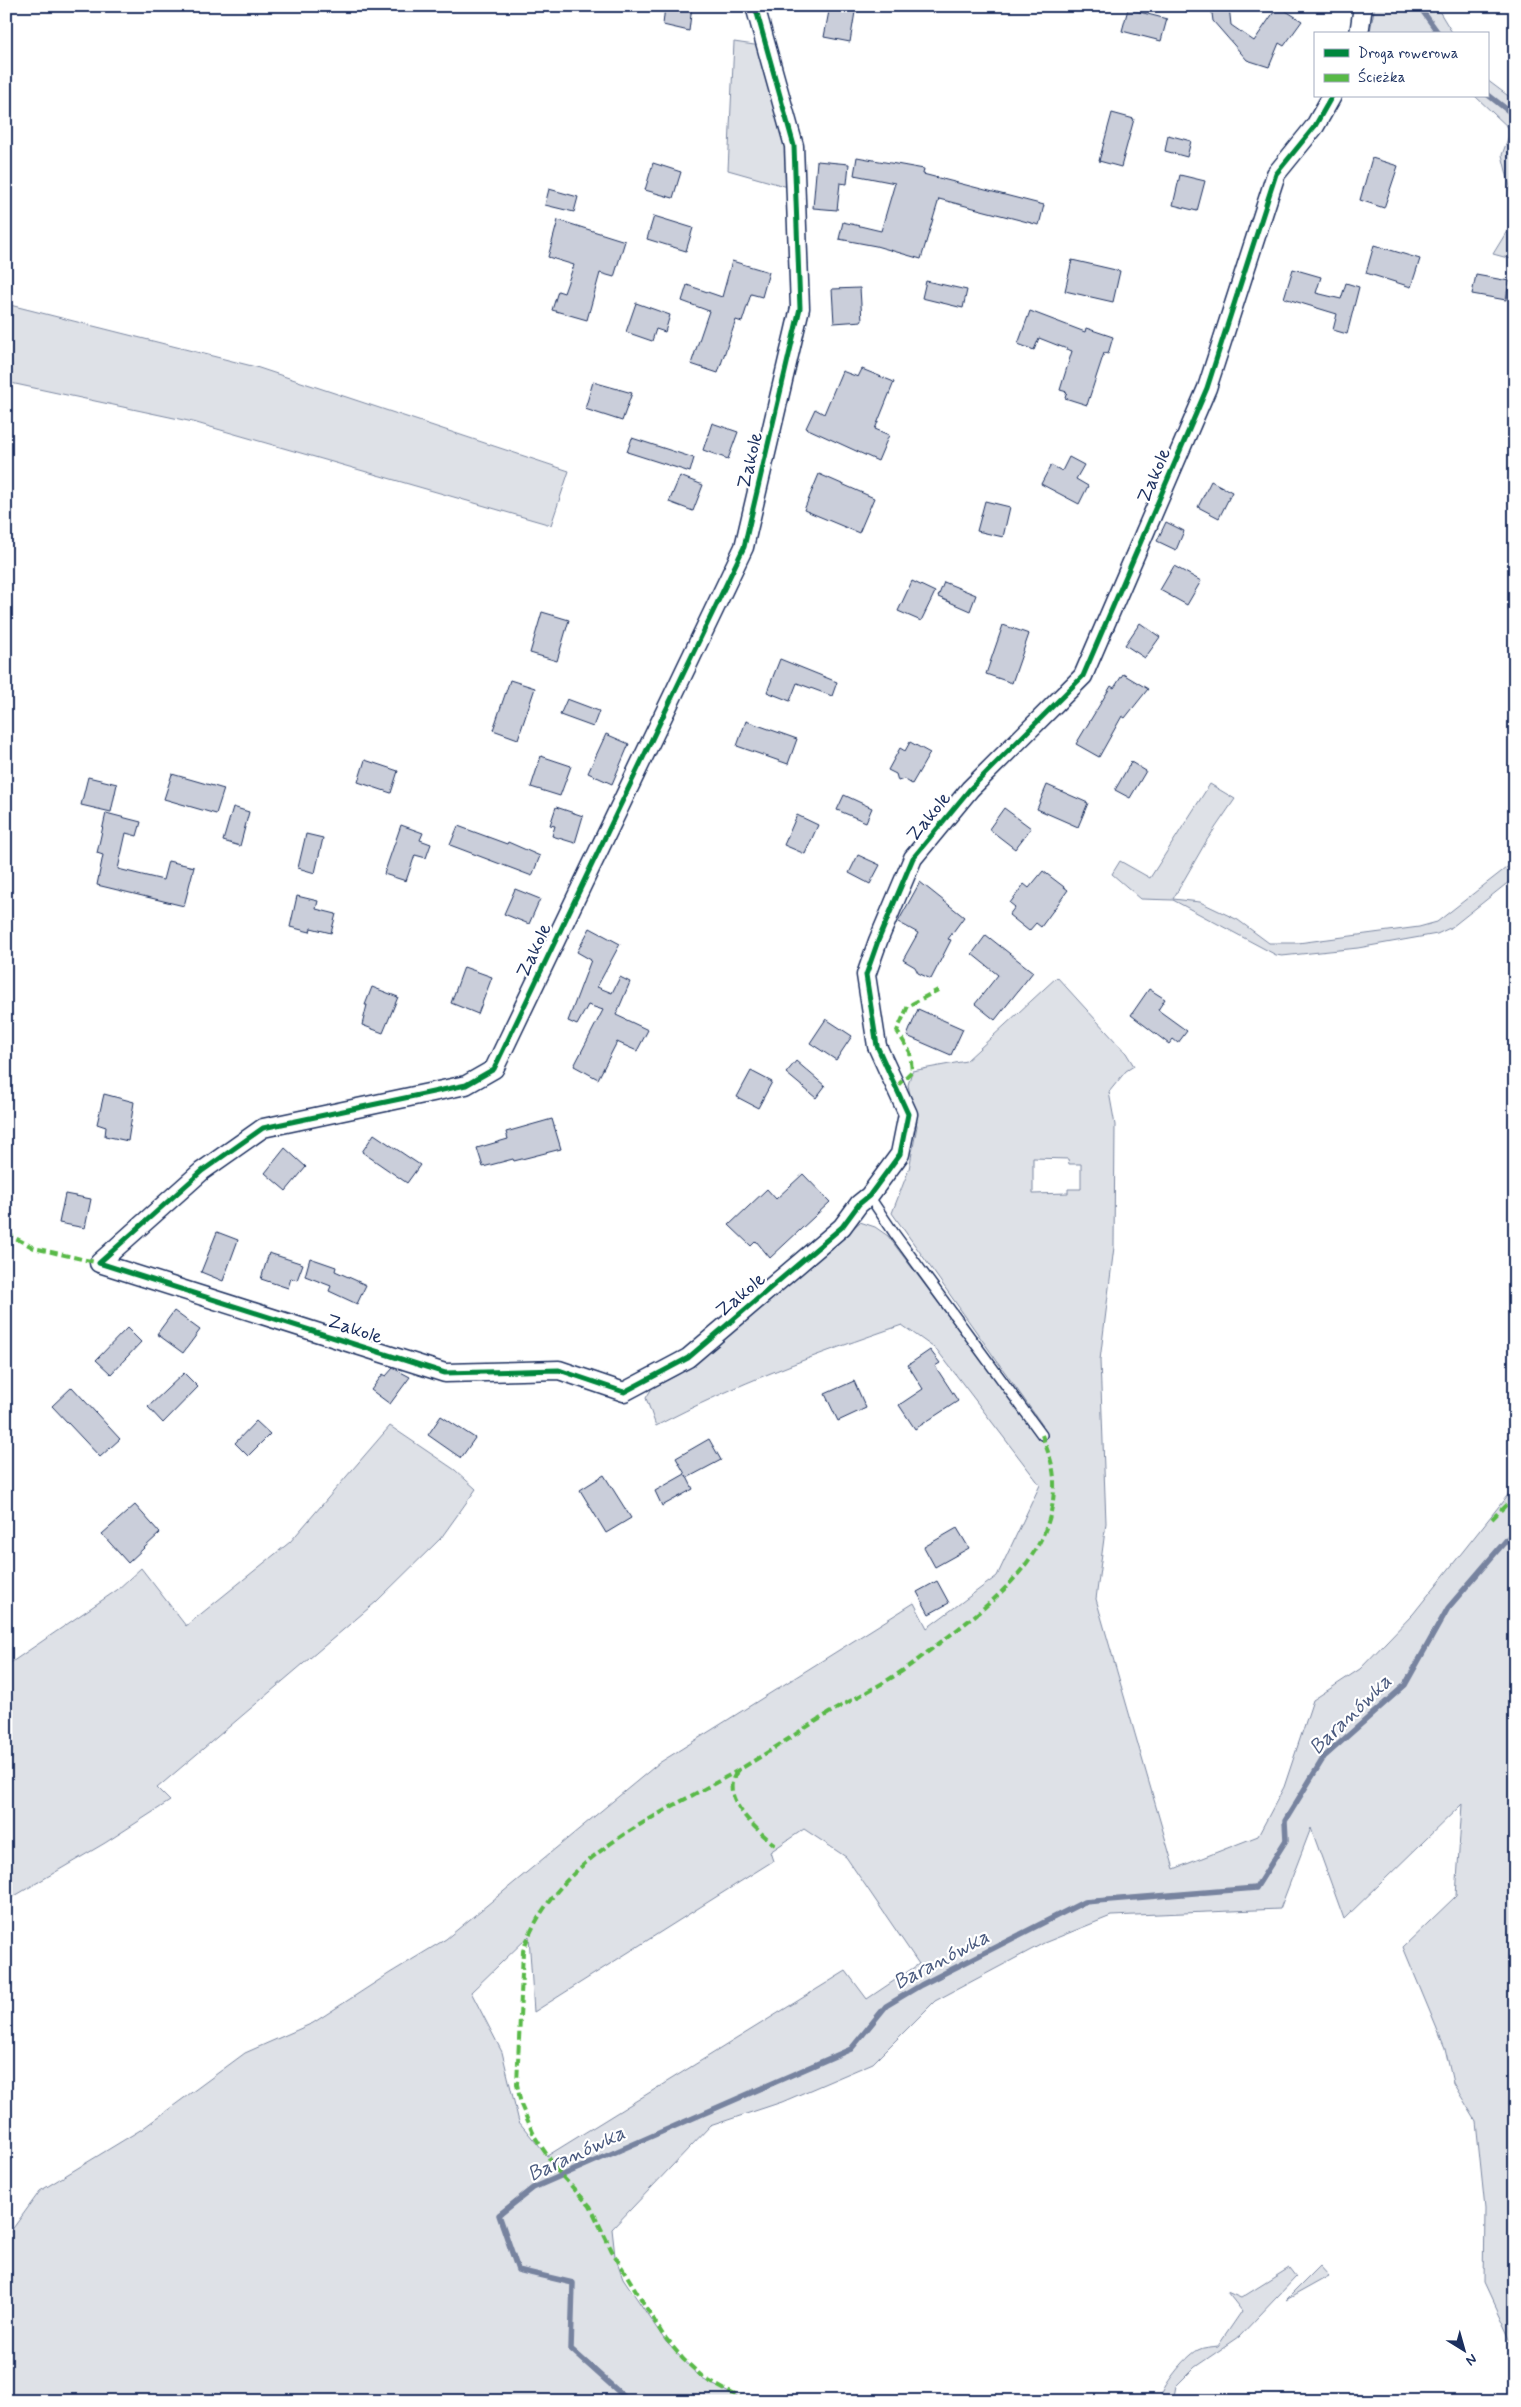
<svg xmlns="http://www.w3.org/2000/svg" width="1521" height="2407" font-family="Mynerve,sans-serif">
	<rect width="100%" height="100%" fill="#fff"/>
	<filter id="ink" filterUnits="userSpaceOnUse"><feTurbulence type="fractalNoise" baseFrequency=".02" numOctaves="2"/><feDisplacementMap in="SourceGraphic" scale="10" xChannelSelector="R" yChannelSelector="G"/><feConvolveMatrix kernelMatrix="1 2 1 2 8 2 1 2 1" color-interpolation-filters="sRGB"/></filter>
	<g filter="url(#ink)">
		<g fill="#dee1e7" stroke="#7c88a2" fill-rule="evenodd">
			<path d="M1375 6H1436L1453 34H1376L1370 31Z"/>
			<path d="M734 42 761 46 785 127 788 187 728 170Z"/>
			<path d="M1487 80 1515 101V207L1502 155 1511 130 1475 96H1487Z"/>
			<path d="M1515 218V260L1493 254Z"/>
			<path d="M6 304 256 367 569 471 551 525 193 422 6 382Z"/>
			<path d="M1210 784 1235 799 1207 840 1173 899 1200 902 1238 920 1269 943H1298L1419 927 1437 922 1515 861V877L1452 927 1437 934 1358 948 1282 956 1276 955 1173 900 1141 899 1112 874 1120 861 1150 878Z"/>
			<path d="M1057 977 1126 1053 1134 1066 1126 1071 1109 1092 1115 1125 1114 1247 1100 1360 1106 1523 1096 1599 1174 1869 1258 1836 1284 1787 1313 1700 1360 1669 1413 1614 1515 1486V1919L1513 1952 1515 1987V2350L1484 2283 1485 2209 1476 2121 1453 2083 1445 2048 1403 1947 1456 1896 1462 1804 1344 1919 1311 1828 1280 1909 1111 1916 1044 1943 935 2001 873 2063 782 2102 710 2126 612 2229 615 2256 623 2278 666 2342 702 2379 745 2401H6V2238L40 2191 142 2129 245 2053 313 2023 390 1973 446 1939 659 1763 914 1603 927 1628 997 1576 1040 1485 937 1350 902 1325C817 1354 735 1384 656 1426L646 1398 652 1388 679 1374 717 1344 860 1222 875 1227 888 1236 1032 1427 1043 1426 892 1213 909 1169 917 1126 908 1085 912 1071 966 1061ZM1033 1158 1068 1159 1069 1164H1081V1189H1068V1193L1033 1194ZM804 1829 846 1857 919 1964 867 1999 846 1971 547 2156 519 2122 502 2052 471 1992 529 1936 534 2012 773 1861 770 1852Z"/>
			<path d="M390 1426 455 1470 476 1489 441 1538 376 1602 157 1788 170 1801 105 1843 6 1901V1666L117 1590 141 1568 186 1626 290 1542Z"/>
			<path d="M1320 2266 1329 2276 1286 2300Z"/>
			<path d="M1289 2268 1296 2277 1239 2337 1195 2367 1176 2386 1173 2401H1160C1160 2388 1186 2356 1198 2350 1203 2347 1212 2347 1218 2346L1242 2311 1227 2292 1241 2298Z"/>
		</g>
		<g fill="none" stroke-linecap="round" stroke-linejoin="round">
			<g stroke="#77839f" stroke-width="5.5">
				<path d="M1419 6 1439 34"/>
				<path d="M1487 94 1515 116"/>
				<path d="M629 2401 571 2349 573 2283 518 2270 499 2215 533 2188 851 2049 886 2006 921 1985 1084 1902 1256 1888 1286 1840 1285 1821 1324 1757 1405 1685 1448 1608 1515 1530"/>
			</g>
		</g>
		<g fill="#caceda" stroke="#1b2f5e">
			<path d="M665 6H692L689 31 663 25Z"/>
			<path d="M830 6H856L850 42 824 37Z"/>
			<path d="M1211 6H1229L1231 25 1254 41 1278 6 1302 21 1284 46 1279 43 1269 67 1247 60 1213 21Z"/>
			<path d="M1128 9 1167 19 1161 41 1122 31Z"/>
			<path d="M1112 113 1134 119 1121 167 1099 161Z"/>
			<path d="M1168 135 1191 141 1187 157 1165 151Z"/>
			<path d="M857 157 924 169 923 174 1044 205 1039 225 939 199 921 259 876 246 839 239 843 222 881 231 895 183 854 175Z"/>
			<path d="M1372 158 1398 166 1384 208 1360 200Z"/>
			<path d="M817 161 849 164 847 184 840 183 837 210 813 208Z"/>
			<path d="M653 163 681 172 673 198 645 190Z"/>
			<path d="M1180 175 1205 181 1197 211 1173 205Z"/>
			<path d="M549 189 578 197 574 212 545 205Z"/>
			<path d="M654 216 693 228 686 251 647 239Z"/>
			<path d="M558 220 625 241 614 277 600 273 587 320 552 310 558 291 564 293 574 265 548 257Z"/>
			<path d="M1374 245 1420 259 1411 287 1366 273Z"/>
			<path d="M1072 260 1120 271 1113 302 1065 291Z"/>
			<path d="M732 261 769 272 762 297 751 294 742 322 736 320 718 373 691 364 709 311 682 301 687 285 722 297Z"/>
			<path d="M1293 269 1321 277 1316 293 1341 299 1346 283 1359 287 1347 334 1333 330 1337 314 1284 298Z"/>
			<path d="M1476 275 1509 281 1506 300 1472 294Z"/>
			<path d="M926 281 967 290 963 308 922 298Z"/>
			<path d="M860 288 862 321 834 323 832 289Z"/>
			<path d="M636 303 670 315 665 332 656 329 652 341 626 332Z"/>
			<path d="M1030 311 1085 332 1086 328 1113 337 1108 354 1104 353 1087 405 1065 398 1067 392 1060 390 1072 351 1039 338 1034 350 1018 344Z"/>
			<path d="M862 369 894 382 875 429 889 435 878 461 806 428 815 409 824 414 842 371 858 377Z"/>
			<path d="M593 382 632 393 622 421 585 409Z"/>
			<path d="M712 423 738 432 728 459 703 450Z"/>
			<path d="M632 438 694 458 690 472 627 452Z"/>
			<path d="M1069 457 1084 465 1076 479 1088 486 1079 504 1041 484 1051 465 1062 471Z"/>
			<path d="M819 474 874 498 859 533 804 510Z"/>
			<path d="M680 476 703 485 693 511 669 502Z"/>
			<path d="M1211 481 1232 492 1219 518 1198 507Z"/>
			<path d="M985 501 1010 507 1003 537 977 531Z"/>
			<path d="M1166 522 1184 531 1176 550 1157 541Z"/>
			<path d="M1174 566 1201 581 1187 605 1160 590Z"/>
			<path d="M912 581 935 592 921 621 898 611Z"/>
			<path d="M944 582 976 595 970 611 938 597Z"/>
			<path d="M542 612 569 620 557 661 530 653Z"/>
			<path d="M1140 623 1160 637 1145 658 1125 645Z"/>
			<path d="M1003 625 1029 634 1012 683 986 674Z"/>
			<path d="M780 659 837 682 832 696 797 683 790 701 767 692Z"/>
			<path d="M1123 674 1148 689 1125 718 1122 716 1099 757 1076 744 1111 686 1114 688Z"/>
			<path d="M510 680 535 688 518 739 493 730Z"/>
			<path d="M567 699 599 711 593 727 560 715Z"/>
			<path d="M746 721 797 739 788 764 737 746Z"/>
			<path d="M606 734 629 744 612 784 588 773Z"/>
			<path d="M910 742 930 753 912 784 904 779 898 781 896 774 888 770 900 748 905 751Z"/>
			<path d="M541 756 571 766 560 796 531 787Z"/>
			<path d="M365 760 398 771 391 793 358 782Z"/>
			<path d="M1131 762 1146 771 1130 798 1115 790Z"/>
			<path d="M172 774 224 789 216 814 164 799Z"/>
			<path d="M88 777 117 784 111 812 81 805Z"/>
			<path d="M1047 785 1088 803 1078 827 1037 809Z"/>
			<path d="M844 795 872 808 866 822 837 810Z"/>
			<path d="M233 807 249 812 240 846 223 841Z"/>
			<path d="M556 807 583 816 575 843 552 836 555 826 550 825Z"/>
			<path d="M1004 808 1031 828 1015 849 989 829Z"/>
			<path d="M106 813 141 822 137 836 126 833 118 869 163 880 168 861 194 867 184 906 97 885 103 855 97 853Z"/>
			<path d="M797 815 818 825 805 854 784 845Z"/>
			<path d="M401 825 423 833 420 840 431 844 426 858 415 855 406 881 384 874Z"/>
			<path d="M458 826 507 844 508 842 540 856 532 876 450 845Z"/>
			<path d="M306 834 323 838 315 873 298 868Z"/>
			<path d="M858 855 880 865 870 884 849 873Z"/>
			<path d="M1043 871 1068 890 1041 927 1036 923 1029 931 1009 915 1015 907 1010 903 1024 884 1029 888Z"/>
			<path d="M920 882 964 917 948 939 951 940 931 979 918 973 915 967 903 960 918 933 898 922Z"/>
			<path d="M515 889 540 899 529 924 504 914Z"/>
			<path d="M297 896 318 901 316 909 336 914 331 933 311 928 310 932 290 927Z"/>
			<path d="M590 928 620 944 597 987 612 993 620 977 630 982 616 1015 648 1030 637 1051 617 1042 598 1079 574 1066 603 1010 588 1005 577 1025 568 1021 591 960 577 952Z"/>
			<path d="M986 935 1033 972 995 1020 975 1004 998 975 972 954Z"/>
			<path d="M464 967 492 977 478 1014 451 1003Z"/>
			<path d="M372 987 398 997 383 1033 362 1025 367 1005H365Z"/>
			<path d="M1149 989 1165 999 1158 1010 1187 1031 1178 1043 1173 1039 1169 1044 1131 1015Z"/>
			<path d="M918 1009 963 1029 951 1055 907 1036Z"/>
			<path d="M826 1019 852 1036 836 1060 810 1043Z"/>
			<path d="M796 1061 825 1086 816 1098 786 1073Z"/>
			<path d="M751 1071 772 1082 758 1108 737 1097Z"/>
			<path d="M104 1094 134 1102 128 1141 105 1136 106 1127 97 1124Z"/>
			<path d="M552 1119 561 1149 514 1161 513 1159 483 1167 477 1148 508 1139 506 1132Z"/>
			<path d="M374 1134 420 1165 407 1183 362 1152Z"/>
			<path d="M285 1148 306 1167 286 1191 265 1173Z"/>
			<path d="M803 1174 830 1202 770 1258 756 1241 751 1246 729 1225 767 1189 776 1199Z"/>
			<path d="M65 1194 91 1199 85 1228 59 1223Z"/>
			<path d="M217 1232 238 1240 223 1281 201 1272Z"/>
			<path d="M269 1253 303 1264 297 1280 291 1278 288 1288 261 1279Z"/>
			<path d="M310 1258 336 1267 335 1271 366 1285 357 1304 329 1291 331 1286 305 1276Z"/>
			<path d="M174 1311 200 1330 183 1353 157 1334Z"/>
			<path d="M127 1328 141 1342 111 1374 96 1360Z"/>
			<path d="M930 1350 940 1363 935 1366 958 1401 915 1429 899 1405 923 1389 908 1365Z"/>
			<path d="M393 1368 410 1377 390 1404 371 1390 383 1374 386 1376Z"/>
			<path d="M184 1373 198 1387 163 1423 148 1407Z"/>
			<path d="M854 1381 866 1408 838 1421 825 1394Z"/>
			<path d="M72 1387 120 1439 100 1457 52 1406Z"/>
			<path d="M441 1416 475 1438 461 1458 428 1435Z"/>
			<path d="M256 1421 270 1434 248 1456 235 1443Z"/>
			<path d="M709 1439 721 1460 687 1478 686 1475 693 1489 662 1506 655 1491 685 1474 676 1458Z"/>
			<path d="M604 1475 631 1518 606 1533 580 1490Z"/>
			<path d="M135 1505 160 1533 128 1563 102 1534Z"/>
			<path d="M957 1528 969 1548 935 1567 924 1547Z"/>
			<path d="M937 1581 949 1603 929 1614 917 1592Z"/>
		</g>
		<g fill="none" stroke-linecap="round" stroke-linejoin="round">
			<defs>
				<path id="service" d="M869 1196 894 1233 1042 1435"/>
				<g id="minor">
					<path d="M755 6 794 146 800 308 744 547 494 1069 466 1085 263 1128 202 1171 99 1263 445 1373 559 1370 624 1392 688 1358 842 1227 859 1204 869 1196 900 1154 908 1114 877 1046 866 975 878 941 913 858 970 789 1083 676 1207 388 1276 174 1315 126 1332 96"/>
					<path d="M1359 34 1363 6"/>
				</g>
			</defs>
			<use href="#service" stroke="#1b2f5e" stroke-width="12"/>
			<use href="#minor" stroke="#1b2f5e" stroke-width="21"/>
			<use href="#service" stroke="#fff" stroke-width="9"/>
			<use href="#minor" stroke="#fff" stroke-width="18"/>
			<g stroke="#58b947" stroke-width="4" stroke-dasharray="8 4" stroke-linecap="butt">
				<path d="M897 1086 912 1071 910 1052 897 1031 908 1006 938 990"/>
				<path d="M6 1233 34 1248 99 1263"/>
				<path d="M1492 1519 1515 1496"/>
				<path d="M737 1772C717 1796 758 1831 775 1845"/>
				<path d="M746 2401 705 2379 683 2359 663 2335 612 2251 590 2206 559 2173 535 2137 521 2105 517 2084 523 1951C554 1860 649 1820 726 1777 761 1758 793 1735 826 1715 847 1702 870 1691 891 1678 910 1667 927 1652 945 1639 996 1600 1056 1553 1054 1481 1054 1465 1047 1450 1042 1435"/>
			</g>
			<defs>
				<path id="cycleway" d="M755 6 794 146 800 308 744 547 494 1069 466 1085 263 1128 202 1171 99 1263 445 1373 559 1370 624 1392 688 1358 842 1227 859 1204 869 1196 900 1154 908 1114 877 1046 866 975 878 941 913 858 970 789 1083 676 1207 388 1276 174 1315 126 1332 96"/>
			</defs>
			<use href="#cycleway" stroke="#fff" stroke-width="8"/>
			<use href="#cycleway" stroke="#00873e" stroke-width="5"/>
		</g>
	</g>
	<g text-anchor="middle" stroke-width="4.5" stroke-linejoin="round" paint-order="stroke">
		<g font-size="20" fill="#1b2f5e" stroke="#fff">
			<text transform="translate(749 460) rotate(-77)" y="7">Zakole</text>
			<text transform="translate(1153 475) rotate(-67)" y="7">Zakole</text>
			<text transform="translate(928 816) rotate(-51)" y="7">Zakole</text>
			<text transform="translate(533 950) rotate(-65)" y="7">Zakole</text>
			<text transform="translate(740 1294) rotate(-40)" y="7">Zakole</text>
			<text transform="translate(355 1328) rotate(18)" y="7">Zakole</text>
		</g>
		<g font-size="21" font-style="italic" fill="#49597e" stroke="#fff">
			<text transform="translate(1350 1714) rotate(-44)" y="7">Baranówka</text>
			<text transform="translate(941 1959) rotate(-28)" y="7">Baranówka</text>
			<text transform="translate(576 2153) rotate(-25)" y="7">Baranówka</text>
		</g>
	</g>
	<rect width="1521" height="2407" fill="none" stroke="#fff" stroke-width="25"/>
	<rect x="12" y="12" width="1496" height="2382" fill="none" stroke="#1b2f5e" stroke-width="2" filter="url(#ink)"/>
	<rect x="1314" y="32" width="175" height="65" fill="#ffffff" stroke="#a4acbf"/>
	<rect x="1324" y="49" width="25" height="8" fill="#00873e" stroke="#a4acbf"/>
	<text x="1358" y="58" font-size="15" fill="#1b2f5e">Droga rowerowa</text>
	<rect x="1324" y="74" width="25" height="8" fill="#58b947" stroke="#a4acbf"/>
	<text x="1358" y="82" font-size="15" fill="#1b2f5e">Ścieżka</text>
	<g transform="translate(1464 2350) rotate(143)" stroke="#ffffff" stroke-width="4" paint-order="stroke">
	<path d="M0-4L9 19L0 12L-9 19Z" fill="#1b2f5e"/>
	<text y="-8" font-size="14" font-weight="bold" text-anchor="middle" fill="#1b2f5e">N</text>
	</g>
</svg>
